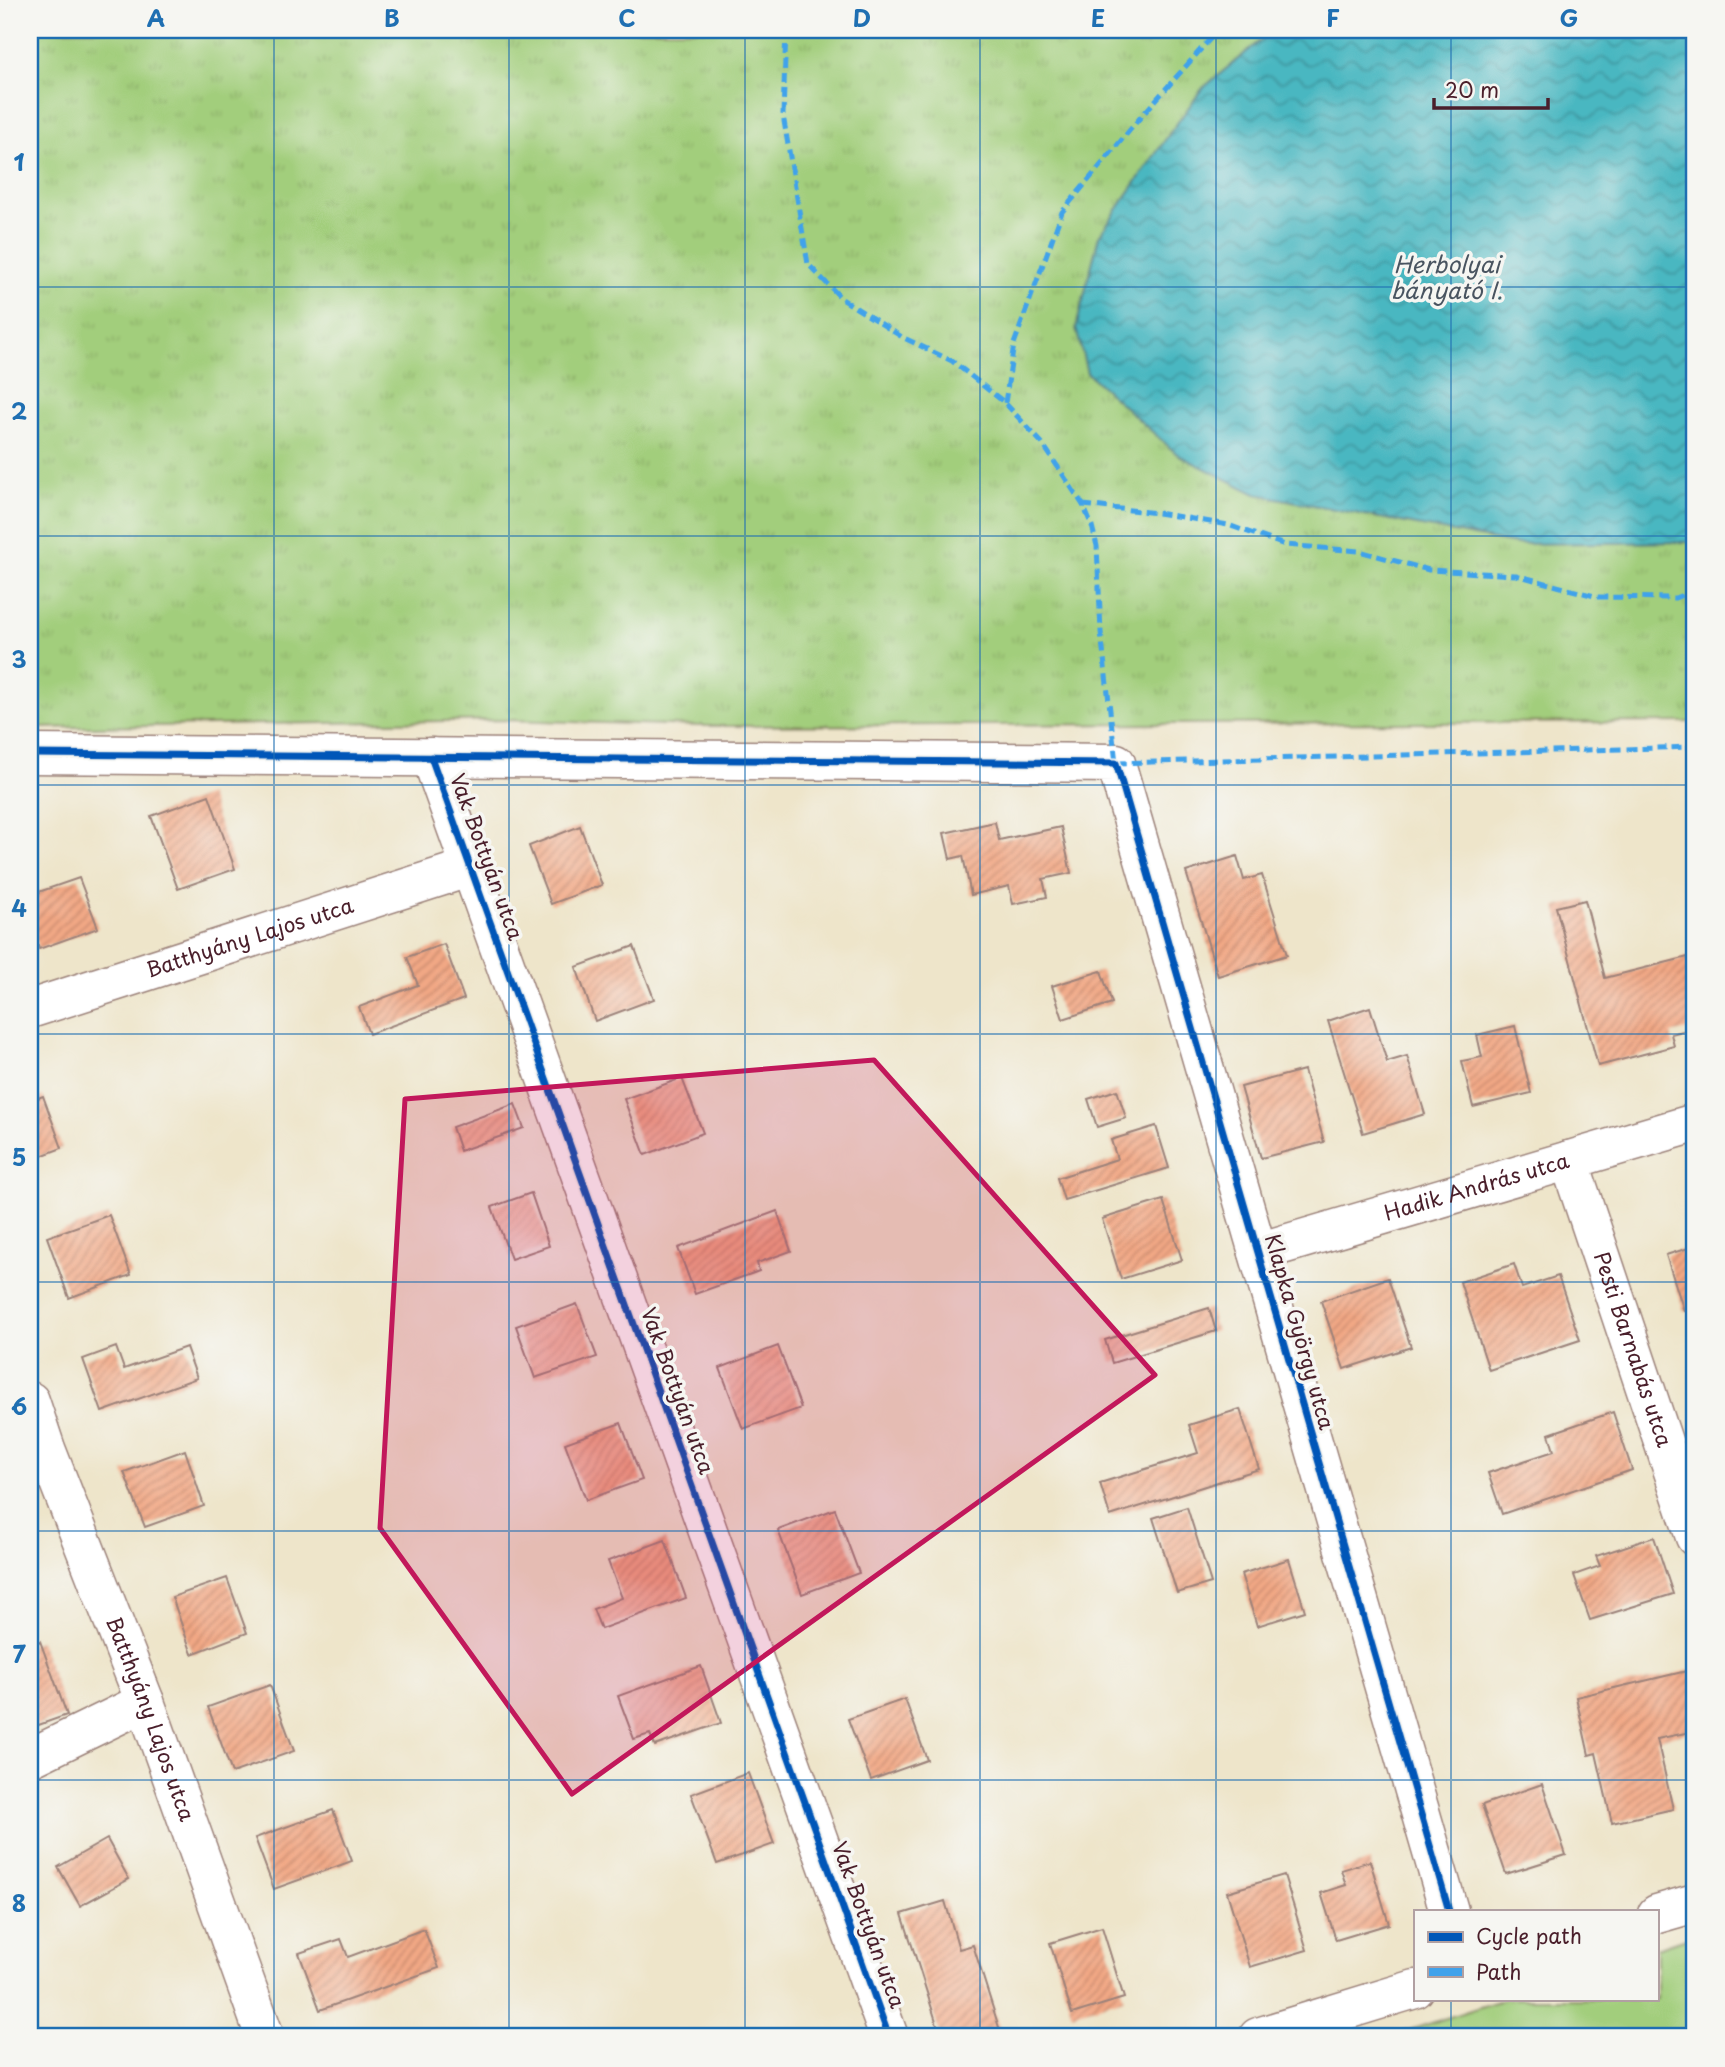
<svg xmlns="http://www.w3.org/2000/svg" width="1725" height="2067" font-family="'Playpen Sans',sans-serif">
	<defs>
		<pattern id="grass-tufts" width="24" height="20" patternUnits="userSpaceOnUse" patternTransform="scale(1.75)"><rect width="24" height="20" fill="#a2ce7b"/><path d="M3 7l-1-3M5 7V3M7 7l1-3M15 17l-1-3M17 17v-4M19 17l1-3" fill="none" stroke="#8db06a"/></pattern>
		<pattern id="water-waves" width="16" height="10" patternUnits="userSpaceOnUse" patternTransform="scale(1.75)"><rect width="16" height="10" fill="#48b7c1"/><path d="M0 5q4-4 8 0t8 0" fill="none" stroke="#3e949d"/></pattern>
		<pattern id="building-hatch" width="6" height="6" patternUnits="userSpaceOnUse" patternTransform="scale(1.75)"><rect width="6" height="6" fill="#f2a885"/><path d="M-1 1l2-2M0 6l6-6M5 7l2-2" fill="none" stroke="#c6886d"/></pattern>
	</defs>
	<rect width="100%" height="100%" fill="#f6f6f2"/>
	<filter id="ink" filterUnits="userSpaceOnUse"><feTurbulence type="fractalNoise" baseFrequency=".0143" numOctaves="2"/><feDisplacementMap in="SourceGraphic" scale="14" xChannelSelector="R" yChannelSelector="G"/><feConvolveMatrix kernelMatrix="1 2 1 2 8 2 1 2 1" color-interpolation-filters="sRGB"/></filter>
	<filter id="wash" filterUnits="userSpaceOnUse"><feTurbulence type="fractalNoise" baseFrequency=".00686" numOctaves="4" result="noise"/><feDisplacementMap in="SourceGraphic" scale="28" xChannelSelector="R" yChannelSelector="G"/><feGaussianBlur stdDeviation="1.57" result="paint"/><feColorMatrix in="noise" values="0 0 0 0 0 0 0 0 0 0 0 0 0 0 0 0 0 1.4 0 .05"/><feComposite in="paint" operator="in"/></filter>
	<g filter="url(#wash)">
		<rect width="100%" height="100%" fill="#eee5ca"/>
		<path fill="url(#grass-tufts)" stroke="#767653" stroke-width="2" d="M30 30H1695V722L700 726 507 720 30 728Z"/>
		<path fill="#a2ce7b" stroke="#767653" stroke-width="2" d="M1695 1935V2037H1389L1504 1999H1657V1948Z"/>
		<path fill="url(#water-waves)" stroke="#496b76" stroke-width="2" d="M1273 30H1695V539L1692 542 1515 544 1256 494 1178 455 1087 373 1076 328 1099 236 1172 130 1203 88Z"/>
		<g id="blocks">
			<g fill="url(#building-hatch)">
				<path d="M209 795 235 869 178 889 151 816Z"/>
				<path d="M995 822 999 840 1061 827 1071 873 1043 879 1047 897 1013 904 1009 886 971 895 963 856 950 859 944 833Z"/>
				<path d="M580 826 602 885 551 904 529 846Z"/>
				<path d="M1237 856 1244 880 1262 875 1287 955 1218 976 1186 872Z"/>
				<path d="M79 878 98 928 39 949 30 922V895Z"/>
				<path d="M1585 900 1605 978 1688 957 1695 985V1028L1671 1034 1674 1046 1598 1066 1556 907Z"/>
				<path d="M444 944 464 999 369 1034 359 1007 418 985 407 957Z"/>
				<path d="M634 946 654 999 595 1021 576 967Z"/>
				<path d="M1101 971 1112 1003 1063 1019 1052 986Z"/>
				<path d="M1370 1007 1387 1062 1407 1056 1425 1114 1363 1133 1328 1021Z"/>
				<path d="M1515 1026 1531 1093 1473 1107 1462 1061 1482 1057 1477 1035Z"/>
				<path d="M1304 1070 1324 1142 1261 1158 1241 1087Z"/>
				<path d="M682 1078 703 1133 645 1155 624 1099Z"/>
				<path d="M1117 1090 1126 1118 1097 1127 1088 1099Z"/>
				<path d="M43 1096 62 1148 30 1160V1101Z"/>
				<path d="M515 1104 524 1128 460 1151 452 1127Z"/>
				<path d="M1156 1126 1169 1168 1064 1200 1057 1178 1117 1159 1111 1140Z"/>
				<path d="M531 1193 549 1246 511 1259 492 1207Z"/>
				<path d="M1163 1200 1182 1260 1121 1279 1102 1219Z"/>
				<path d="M777 1211 791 1251 757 1263 759 1271 695 1294 678 1248Z"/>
				<path d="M109 1215 131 1275 69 1298 47 1237Z"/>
				<path d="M1695 1246V1308L1684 1311 1666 1255Z"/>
				<path d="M1514 1264 1522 1288 1558 1276 1580 1340 1489 1370 1460 1282Z"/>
				<path d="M1388 1278 1411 1347 1344 1369 1321 1301Z"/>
				<path d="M577 1304 597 1357 535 1378 516 1326Z"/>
				<path d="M1209 1308 1216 1331 1112 1363 1105 1340Z"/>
				<path d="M778 1346 801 1408 743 1429 720 1368Z"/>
				<path d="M116 1347 124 1369 186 1347 197 1378 102 1412 83 1359Z"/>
				<path d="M1240 1409 1259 1469 1110 1516 1100 1483 1198 1453 1189 1425Z"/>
				<path d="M1613 1412 1632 1470 1502 1514 1488 1473 1554 1451 1549 1434Z"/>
				<path d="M621 1423 642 1480 586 1500 565 1443Z"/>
				<path d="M185 1450 204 1506 145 1527 124 1472Z"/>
				<path d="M1187 1507 1211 1583 1177 1593 1153 1518Z"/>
				<path d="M835 1509 859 1573 802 1594 778 1530Z"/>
				<path d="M1654 1537 1673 1594 1590 1620 1574 1575 1600 1566 1596 1556Z"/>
				<path d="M665 1540 686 1598 601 1629 593 1609 622 1598 608 1561Z"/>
				<path d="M1289 1559 1305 1611 1257 1626 1241 1574Z"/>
				<path d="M227 1578 247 1633 192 1654 172 1597Z"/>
				<path d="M40 1641 67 1715 30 1728V1644Z"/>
				<path d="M701 1666 721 1723 655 1746 650 1734 634 1739 618 1696Z"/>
				<path d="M1691 1670 1695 1688V1731L1657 1739 1673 1809 1612 1823 1596 1753 1589 1755 1576 1697Z"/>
				<path d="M270 1685 294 1751 232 1773 208 1707Z"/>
				<path d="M905 1699 927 1760 871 1780 848 1719Z"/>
				<path d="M748 1773 774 1844 717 1864 691 1794Z"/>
				<path d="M1542 1784 1566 1855 1506 1874 1482 1805Z"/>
				<path d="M333 1810 352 1861 274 1889 255 1838Z"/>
				<path d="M107 1839 129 1879 80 1906 58 1867Z"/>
				<path d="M1370 1861 1389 1924 1336 1940 1321 1893 1346 1885 1341 1870Z"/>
				<path d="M1284 1875 1307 1950 1250 1967 1227 1892Z"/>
				<path d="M945 1901 959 1949 973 1945 1002 2037H941L902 1914Z"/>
				<path d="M1102 1927 1124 1998 1072 2014 1050 1943Z"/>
				<path d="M424 1929 439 1968 320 2010 299 1953 341 1939 348 1957Z"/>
			</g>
		</g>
	</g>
	<g filter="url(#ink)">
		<use href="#blocks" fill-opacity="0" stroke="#9c827a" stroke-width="2"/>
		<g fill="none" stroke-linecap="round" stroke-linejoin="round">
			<defs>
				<g id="minor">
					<path d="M30 754 1116 763 1449 1911"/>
					<path d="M431 757 889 2037"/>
					<path id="s1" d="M30 1009 471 867"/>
					<path id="s2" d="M1569 1160 1695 1537"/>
					<path id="s3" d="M1258 1252 1695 1123"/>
					<path id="s4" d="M30 1401 46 1449 145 1702 265 2037"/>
					<path d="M30 1758 145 1702"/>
					<path d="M1657 1914 1695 1903"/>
					<path d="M1258 2037 1415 1989"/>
				</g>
			</defs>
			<use href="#minor" stroke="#9c827a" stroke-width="41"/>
			<use href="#minor" stroke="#fff" stroke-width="38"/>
			<g stroke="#40a2eb" stroke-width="5" stroke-dasharray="10 5" stroke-linecap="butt">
				<path d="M786 30 783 115 808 264 842 299 902 337 952 361 1005 403 1042 443 1083 505 1092 526 1097 546 1101 632 1116 763 1695 747"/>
				<path d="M1005 403 1014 344 1062 212 1139 119 1218 30"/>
				<path d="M1083 505 1158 513 1228 525 1285 545 1359 551 1429 570 1516 575 1598 597 1675 598 1695 590"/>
			</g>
			<defs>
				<g id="cycleway">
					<path d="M30 754 1116 763 1449 1911"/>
					<path d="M431 757 889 2037"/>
				</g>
			</defs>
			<use href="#cycleway" stroke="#f6f6f2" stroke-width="11"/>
			<use href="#cycleway" stroke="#0057b8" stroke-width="7"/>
		</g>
	</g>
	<path fill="#c2185b" fill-opacity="0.2" stroke="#c2185b" stroke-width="5" stroke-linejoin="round" d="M874 1060 1155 1375 572 1794 380 1528 405 1099Z"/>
	<path fill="none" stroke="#1f6fb2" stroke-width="2" stroke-opacity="0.55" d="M274 30V2037M509 30V2037M745 30V2037M980 30V2037M1216 30V2037M1451 30V1911M30 287H1695M30 536H1695M30 785H1695M30 1034H1695M30 1282H1695M30 1531H1695M30 1780H1695M1451 1999V2037"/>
	<g text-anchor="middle" stroke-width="7" stroke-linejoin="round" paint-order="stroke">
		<g font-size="21" fill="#4a1f2b" stroke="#f6f6f2">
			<text transform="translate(486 857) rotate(70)" y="7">Vak Bottyán utca</text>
			<text dy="7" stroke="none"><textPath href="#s1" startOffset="231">Batthyány Lajos utca</textPath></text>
			<text dy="7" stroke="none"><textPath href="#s3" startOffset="228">Hadik András utca</textPath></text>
			<text transform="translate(1299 1332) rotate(74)" y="7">Klapka György utca</text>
			<text dy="7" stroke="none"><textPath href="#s2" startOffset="200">Pesti Barnabás utca</textPath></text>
			<text transform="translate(677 1391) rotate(70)" y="7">Vak Bottyán utca</text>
			<text dy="7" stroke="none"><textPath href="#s4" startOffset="340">Batthyány Lajos utca</textPath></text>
			<text transform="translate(868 1925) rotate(70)" y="7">Vak Bottyán utca</text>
		</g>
		<g font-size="23" font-style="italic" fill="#495460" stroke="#f6f6f2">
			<text x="1447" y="273">Herbolyai<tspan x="1447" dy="26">bányató I.</tspan></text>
		</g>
	</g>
	<rect width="1725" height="2067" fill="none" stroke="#f6f6f2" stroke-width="77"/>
	<rect x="1414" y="1910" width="245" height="91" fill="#f6f6f2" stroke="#b1a0a2" stroke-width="2"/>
	<rect x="1428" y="1932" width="35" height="10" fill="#0057b8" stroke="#b1a0a2" stroke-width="2"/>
	<text x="1476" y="1944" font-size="21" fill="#4a1f2b">Cycle path</text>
	<rect x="1428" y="1967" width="35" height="10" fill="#40a2eb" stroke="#b1a0a2" stroke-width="2"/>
	<text x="1476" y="1980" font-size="21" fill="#4a1f2b">Path</text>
	<path d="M1434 98v10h114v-10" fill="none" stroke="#4a1f2b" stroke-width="3.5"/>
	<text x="1445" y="98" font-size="21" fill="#4a1f2b" stroke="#f6f6f2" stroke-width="5" paint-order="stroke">20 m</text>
	<rect x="38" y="38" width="1648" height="1990" fill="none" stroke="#1f6fb2" stroke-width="2.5"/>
	<g font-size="23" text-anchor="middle" font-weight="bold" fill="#1f6fb2">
		<text x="156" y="27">A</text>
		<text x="392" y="27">B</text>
		<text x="627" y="27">C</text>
		<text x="862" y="27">D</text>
		<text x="1098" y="27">E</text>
		<text x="1333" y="27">F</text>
		<text x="1569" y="27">G</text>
		<text x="19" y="171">1</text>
		<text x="19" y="420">2</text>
		<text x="19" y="668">3</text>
		<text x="19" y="917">4</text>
		<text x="19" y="1166">5</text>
		<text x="19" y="1415">6</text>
		<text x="19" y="1663">7</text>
		<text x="19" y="1912">8</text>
	</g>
</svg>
